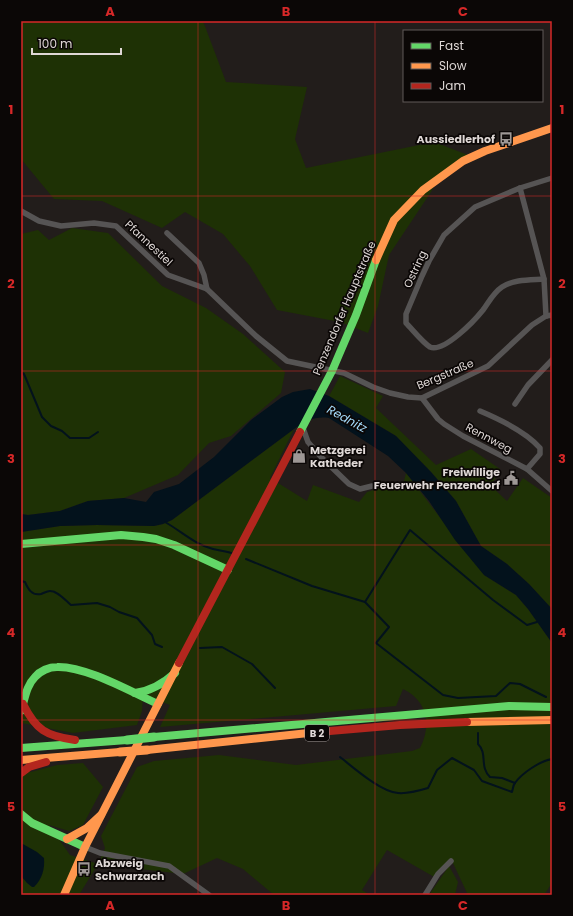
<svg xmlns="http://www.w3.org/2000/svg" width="573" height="916" font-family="Poppins,sans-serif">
	<rect width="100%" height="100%" fill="#221d1b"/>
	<g fill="#1e3105">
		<path d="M21 21H203L226 82 307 87 295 139 306 168 434 142 468 155 440 175 431 192 389 255 378 306 368 333 340 322 277 310 250 266 223 234 185 212 162 228 102 201 54 199 21 159Z"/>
		<path d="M72 228 108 233 162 286 206 308 243 334 285 372 281 393 231 436 209 443 178 475 124 498 88 501 60 511 28 515 21 514V234L38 230 49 240Z"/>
		<path d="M340 376 383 396 376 408 436 465 471 449 500 469 491 486 507 501 523 478 552 498V609L529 584 507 564 481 546 456 501 431 472 396 436 329 396Z"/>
		<path d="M294 429 270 478 307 501 313 485 359 502 367 492 404 481 406 473 484 575 516 595 528 609 552 643V883L544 895H468L452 861 436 878 387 850 362 890 370 895H274L243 869 217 858 183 874 98 864 79 895H21V767L31 772 57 765 83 763 103 787 83 825 69 831 49 825 70 855 98 864 105 848 101 836 137 767 154 761 219 755 296 765 412 751 420 748C432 725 427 700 403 689L396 706 160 727 170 705 143 694 142 711 137 725 73 733 21 723V532L60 526 97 525 154 526 163 524 172 520Z"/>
		<path d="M449 866 458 882 455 895H429Z"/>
	</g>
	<g fill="#03121c">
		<path d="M310 389 329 396 396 436 431 472 456 501 481 546 507 564 529 584 552 609V643L528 609 516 595 484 575 455 540 429 501 406 473 388 456 329 418C315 416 305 421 294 429L172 520 163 524 154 526 97 525 60 526 21 532V514L28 515 60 511 88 501 124 498 146 502 154 492 179 484 214 457 251 420 282 397 293 392Z"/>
		<path d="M21 843 37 852 44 858C45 869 42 879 34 887H32L27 883 21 876Z"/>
	</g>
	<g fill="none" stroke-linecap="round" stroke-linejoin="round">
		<g stroke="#03121c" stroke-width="2">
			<path d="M22 373 24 374 42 417 51 426 62 431 70 438H89L98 432"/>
			<path d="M165 522C181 531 194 544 213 549 220 551 227 551 234 554"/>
			<path d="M246 559 312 586 365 602 389 627 376 643 443 695 458 698 496 696 510 683 520 684 546 697"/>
			<path d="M21 581 25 582C28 589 32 596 41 594 44 593 47 591 50 591 58 591 65 600 71 605L97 603 110 607 119 612 137 618 152 635 155 644 162 647"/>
			<path d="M365 602 410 530 493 600 527 625 537 622"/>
			<path d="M200 648 222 647 252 664 275 688"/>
			<path d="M478 733V744C488 754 479 766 490 777L502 778 515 783"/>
			<path d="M340 757C354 768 381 792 398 793 408 794 418 791 428 788L437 770 452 758 474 770 482 781 512 792C513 789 513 785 515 783 522 773 540 761 552 759"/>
		</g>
		<g stroke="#565454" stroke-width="5.5">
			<path d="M520 188 544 279 546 316"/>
			<path d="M21 211 39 221 61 226 94 223 116 226 168 275 207 289 256 336 287 361 344 373 373 387 390 393 408 397 422 398 488 366 532 325 546 316 552 315"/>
			<path d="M167 233 199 263 204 275 207 289"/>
			<path d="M544 279C531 280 514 279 502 287 493 293 489 302 483 310 475 320 444 353 430 347 423 343 412 329 406 323V314L422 276 429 261 444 235 475 207 520 188 552 178"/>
			<path d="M422 398 438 419 444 424 463 436 527 469 552 491"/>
			<path d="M515 404 528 385 552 360"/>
			<path d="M480 411C499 419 527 433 540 448V454L527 469"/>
			<path d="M303 428 308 442 321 457 349 484 360 489 372 486"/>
			<path d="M85 847 100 853 169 866 209 895"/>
			<path d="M425 895 438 874 451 861"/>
		</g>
		<g stroke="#63d668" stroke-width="8">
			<path d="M300 432 332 371 356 315 376 260"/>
			<path d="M21 544 121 535 143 537 156 539 174 545 228 570"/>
			<path d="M135 693C151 691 163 684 175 673"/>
			<path d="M21 711C25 699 26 686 35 677 40 671 49 667 57 667 86 666 131 692 158 704"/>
			<path d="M154 737 509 706 552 707"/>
			<path d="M21 748 127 740"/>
			<path d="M21 814 32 823 85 847"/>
		</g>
		<g stroke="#ff974d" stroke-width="8">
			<path d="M376 260 394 220 423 190 463 161 485 151 552 128"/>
			<path d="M467 722 552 720"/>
			<path d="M147 750 318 732"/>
			<path d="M21 760 120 752"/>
			<path d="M67 839 87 828 101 815"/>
			<path d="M64 895 85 847 179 663"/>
		</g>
		<g stroke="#b3261e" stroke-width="8">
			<path d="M179 663 300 432"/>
			<path d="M23 704C36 730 46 736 75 740"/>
			<path d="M318 732 400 725 467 722"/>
			<path d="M21 773 29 767 46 762"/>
		</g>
		<path stroke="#63d668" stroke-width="9" d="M127 740 154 737"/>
		<path stroke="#ff974d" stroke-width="9" d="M120 752 147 750"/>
	</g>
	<path fill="none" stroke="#d62828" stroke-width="1" stroke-opacity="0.55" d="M198 21V895M375 21V895M21 196H552M21 371H552M21 545H552M21 720H552"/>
	<defs>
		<symbol id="bus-bare" viewBox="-9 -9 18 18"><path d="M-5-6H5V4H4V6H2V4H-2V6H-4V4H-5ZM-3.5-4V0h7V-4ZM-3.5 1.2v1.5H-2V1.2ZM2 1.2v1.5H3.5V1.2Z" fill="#9d9795" stroke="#0b0706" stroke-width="2.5" paint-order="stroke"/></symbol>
		<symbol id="shop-bare" viewBox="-9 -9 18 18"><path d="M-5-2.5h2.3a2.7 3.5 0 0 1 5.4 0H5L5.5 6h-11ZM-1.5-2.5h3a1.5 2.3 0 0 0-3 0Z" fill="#9d9795" stroke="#0b0706" stroke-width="2.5" paint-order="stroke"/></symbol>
		<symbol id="civic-bare" viewBox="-9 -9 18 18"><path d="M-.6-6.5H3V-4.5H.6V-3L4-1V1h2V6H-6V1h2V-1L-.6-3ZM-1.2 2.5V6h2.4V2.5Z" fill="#9d9795" stroke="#0b0706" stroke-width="2.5" paint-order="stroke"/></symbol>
	</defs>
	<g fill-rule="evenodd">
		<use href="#bus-bare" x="496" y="129" width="20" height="20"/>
		<use href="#shop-bare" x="289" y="446" width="20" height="20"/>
		<use href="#civic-bare" x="501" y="468" width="20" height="20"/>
		<use href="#bus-bare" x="74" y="859" width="20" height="20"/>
	</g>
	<g text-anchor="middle" stroke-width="3.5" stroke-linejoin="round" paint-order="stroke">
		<rect fill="#0b0706" stroke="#9f9998" stroke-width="1" x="305" y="725" width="24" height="16" rx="3"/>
		<g font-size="10" font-weight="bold" fill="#dfd8d6">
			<text x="317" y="737">B 2</text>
		</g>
		<g font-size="11" font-weight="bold" fill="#dfd8d6" stroke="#0b0706" text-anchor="end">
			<text x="495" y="143">Aussiedlerhof</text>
			<text x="310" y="454" text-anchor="start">Metzgerei<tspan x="310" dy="13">Katheder</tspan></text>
			<text x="500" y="476">Freiwillige<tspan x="500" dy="13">Feuerwehr Penzendorf</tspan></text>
			<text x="95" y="867" text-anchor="start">Abzweig<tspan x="95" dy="13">Schwarzach</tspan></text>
		</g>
		<g font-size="11" fill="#dfd8d6" stroke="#0b0706">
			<text transform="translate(149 243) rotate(43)" y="4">Pfannestiel</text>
			<text transform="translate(415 269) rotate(-65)" y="4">Ostring</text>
			<text transform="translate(344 308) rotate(-67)" y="4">Penzendorfer Hauptstraße</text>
			<text transform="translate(445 374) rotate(-23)" y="4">Bergstraße</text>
			<text transform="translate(489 438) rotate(28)" y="4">Rennweg</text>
		</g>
		<g font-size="12" font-style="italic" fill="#a5dcfc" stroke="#0b0706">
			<text transform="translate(347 419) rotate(29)" y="4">Rednitz</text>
		</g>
	</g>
	<rect width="573" height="916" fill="none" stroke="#0b0706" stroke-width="44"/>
	<rect x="403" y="30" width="140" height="72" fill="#0b0706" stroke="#605b59"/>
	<rect x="411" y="43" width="20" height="6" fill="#63d668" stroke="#605b59"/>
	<text x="439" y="50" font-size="12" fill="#dfd8d6">Fast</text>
	<rect x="411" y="63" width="20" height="6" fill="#ff974d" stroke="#605b59"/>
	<text x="439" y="70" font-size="12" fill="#dfd8d6">Slow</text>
	<rect x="411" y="83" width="20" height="6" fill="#b3261e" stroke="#605b59"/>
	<text x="439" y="90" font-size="12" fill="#dfd8d6">Jam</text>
	<path d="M32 48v6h89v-6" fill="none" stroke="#dfd8d6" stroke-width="2"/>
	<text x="38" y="48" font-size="12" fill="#dfd8d6" stroke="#0b0706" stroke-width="3" paint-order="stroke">100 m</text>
	<rect x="22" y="22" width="529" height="872" fill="none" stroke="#d62828" stroke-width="1.5"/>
	<g font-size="13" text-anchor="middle" font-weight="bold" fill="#d62828">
		<text x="110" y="16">A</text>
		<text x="286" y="16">B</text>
		<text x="463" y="16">C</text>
		<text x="11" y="114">1</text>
		<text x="562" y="114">1</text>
		<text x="11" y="288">2</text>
		<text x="562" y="288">2</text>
		<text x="11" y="463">3</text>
		<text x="562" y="463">3</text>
		<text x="11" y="637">4</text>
		<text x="562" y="637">4</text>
		<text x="11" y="811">5</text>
		<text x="562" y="811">5</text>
		<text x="110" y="910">A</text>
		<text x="286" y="910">B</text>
		<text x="463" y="910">C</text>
	</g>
</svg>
